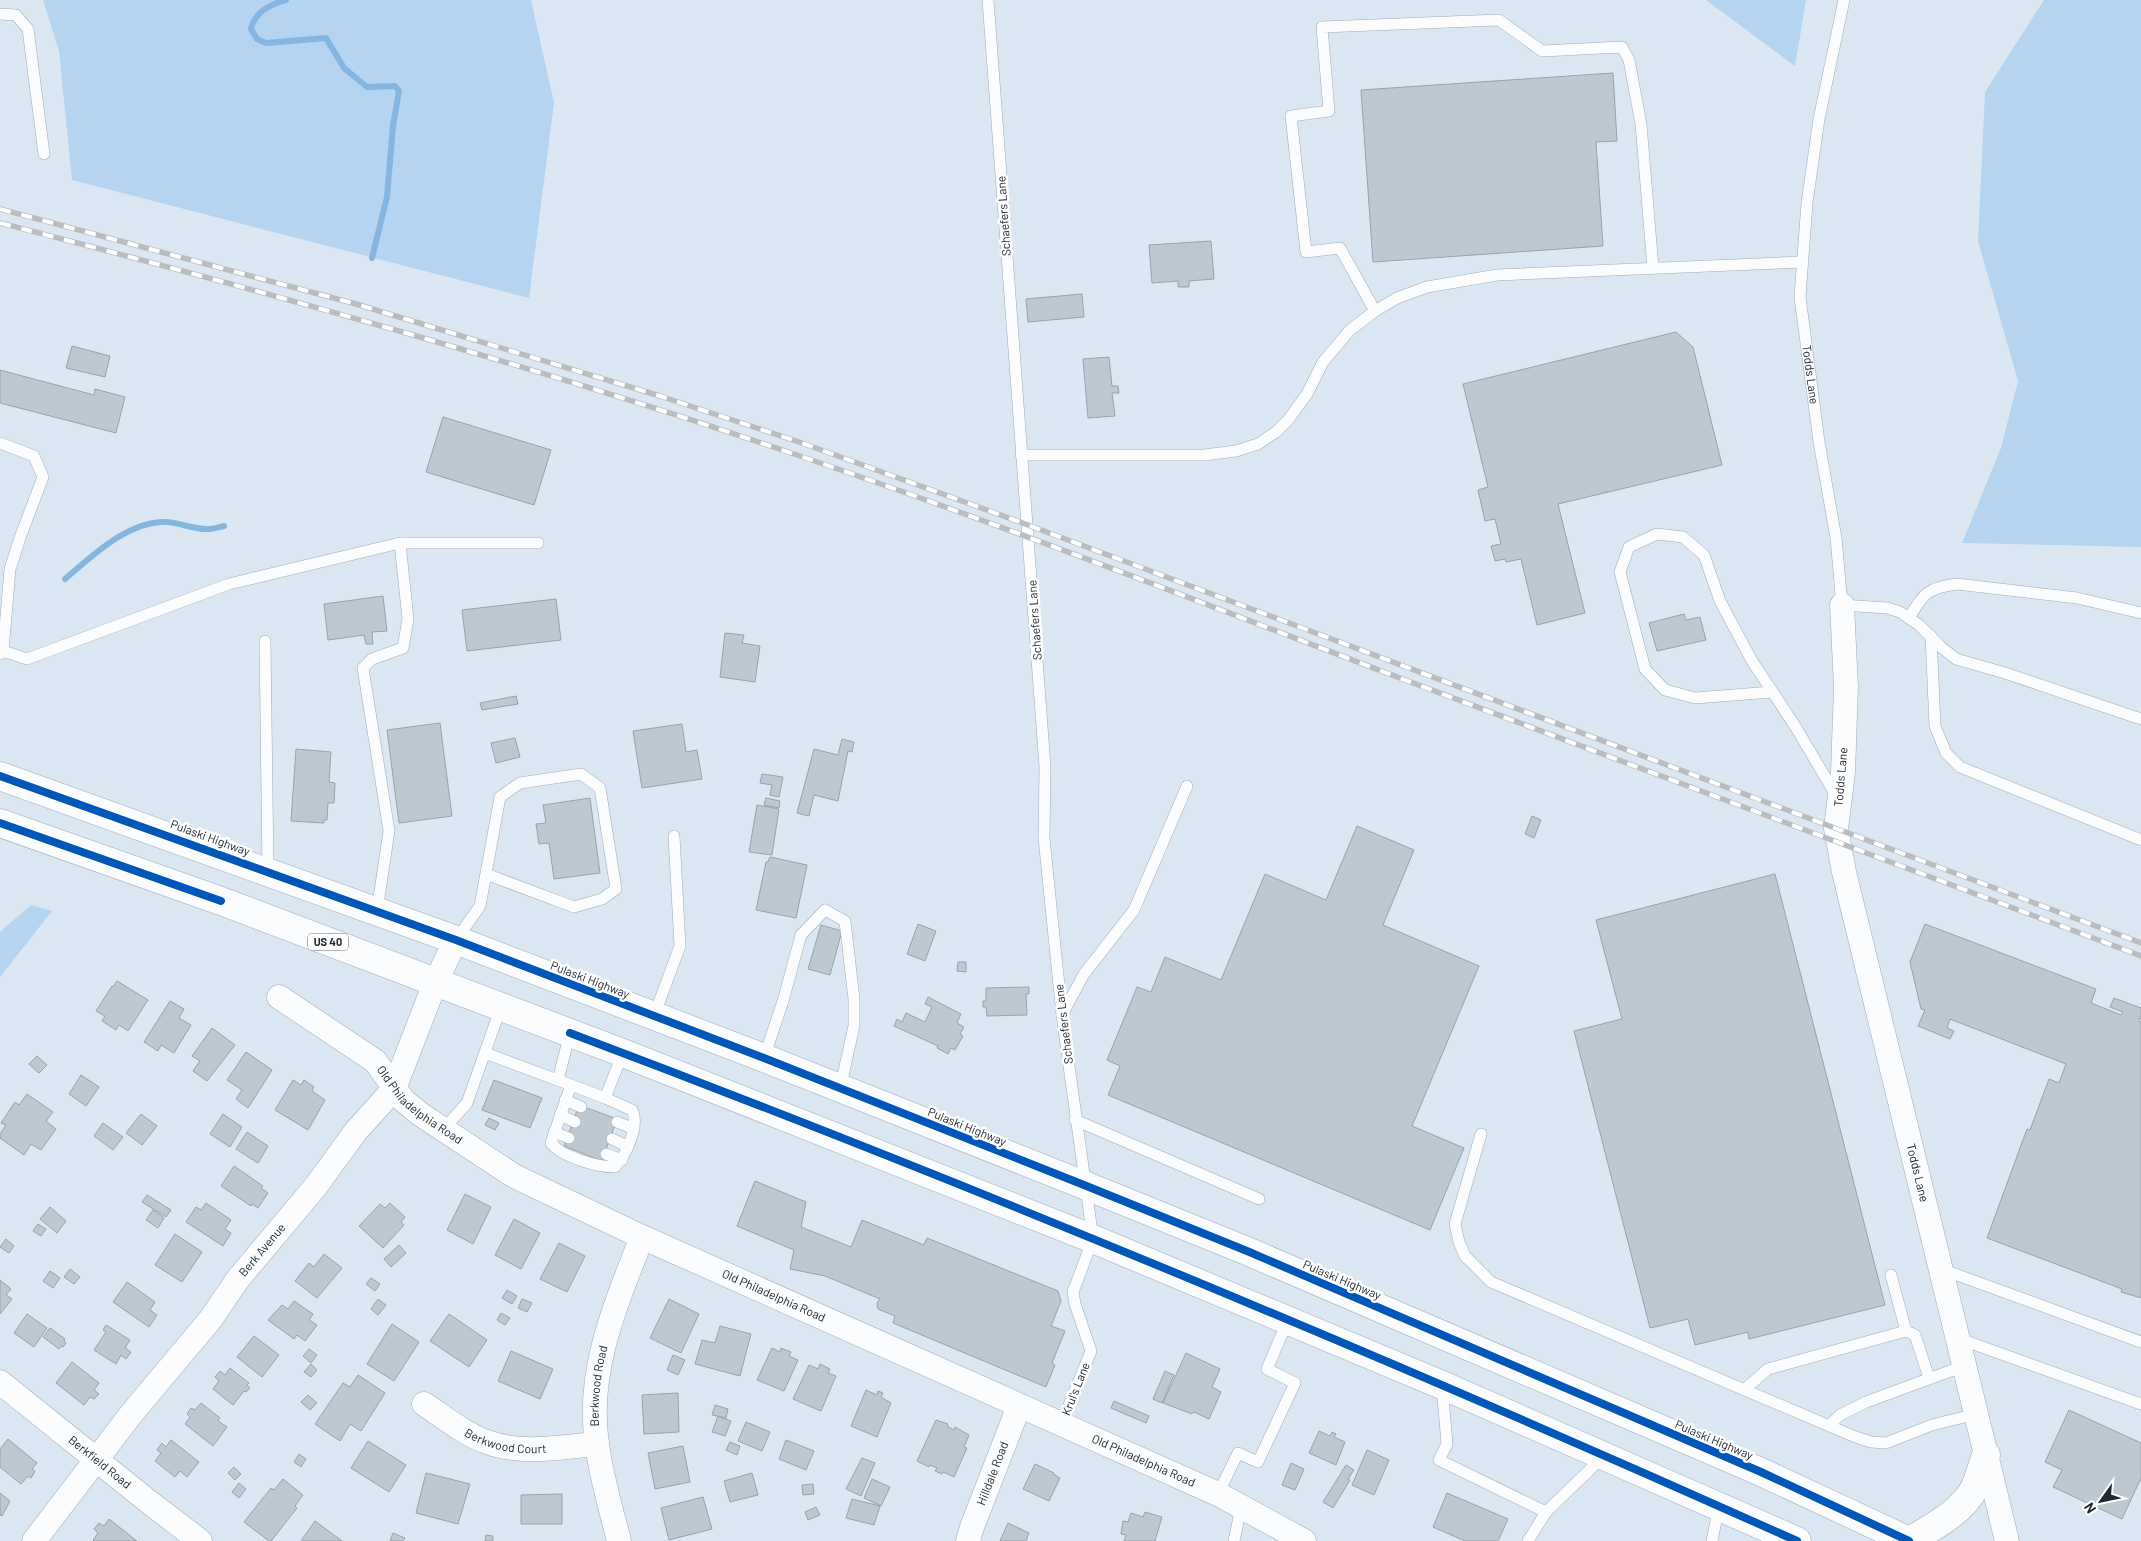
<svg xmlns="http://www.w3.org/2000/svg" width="2141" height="1541" font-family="Barlow,sans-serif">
	<rect width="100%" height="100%" fill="#dbe8f3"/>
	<g fill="#b4d4ef">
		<path d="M43 0H531L554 103 529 298 72 180 59 51Z"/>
		<path d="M1706 0H1806L1795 66Z"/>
		<path d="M2044 0H2141V547L1962 543 2001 448 2018 381 1978 241 1985 92Z"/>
		<path d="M31 905 52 911 0 977V932Z"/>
	</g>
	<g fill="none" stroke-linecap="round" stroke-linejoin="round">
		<g stroke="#85b6df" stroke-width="6">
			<path d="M286 0C270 5 255 11 251 29L257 39 266 43 326 38 344 68 367 87 395 86 399 91 393 126 387 197 372 258"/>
			<path d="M65 579C92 556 129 520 167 522 181 523 195 530 209 529 214 529 220 527 224 526"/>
		</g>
	</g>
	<g fill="#bdc8d0" stroke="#97a2aa">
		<path d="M1613 73 1617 141 1596 142 1603 246 1373 262 1361 90Z"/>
		<path d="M1211 241 1214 279 1189 281V287H1178V281L1152 283 1149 245Z"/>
		<path d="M1082 294 1084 317 1028 322 1026 299Z"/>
		<path d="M1676 332 1693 347 1722 465 1558 504 1585 613 1537 625 1521 559 1506 562 1505 559 1495 561 1491 546 1501 544 1495 519 1485 521 1478 490 1488 487 1463 384Z"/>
		<path d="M72 346 110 356 105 377 66 368Z"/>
		<path d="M1109 357 1112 386H1118L1119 393H1112L1115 416 1088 418 1083 359Z"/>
		<path d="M0 370 94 395 95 389 125 397 116 433 0 403Z"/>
		<path d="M443 417 551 450 534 505 426 472Z"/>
		<path d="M383 596 387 631 372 632 373 644H366L364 635 328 640 324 604Z"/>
		<path d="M556 599 561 640 467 651 462 610Z"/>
		<path d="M1684 614 1686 620 1700 617 1706 640 1657 651 1649 623Z"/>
		<path d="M725 633 744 635 742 643 760 646 755 682 720 677Z"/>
		<path d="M516 696 518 704 482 710 480 703Z"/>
		<path d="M440 723 452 816 399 823 387 730Z"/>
		<path d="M682 724 686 752 697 750 702 779 642 788 633 731Z"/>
		<path d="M515 738 520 757 496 763 491 743Z"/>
		<path d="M842 739 854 742 852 752 848 751 838 801 814 795 809 816 797 813 814 749 838 755Z"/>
		<path d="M296 749 331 752 329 782 335 783 334 803H328L327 820H324V823L291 821Z"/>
		<path d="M762 774 783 777 779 797 770 795 772 785 760 783Z"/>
		<path d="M590 798 600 873 554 879 549 843 539 844 536 824 546 823 543 805Z"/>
		<path d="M766 798 780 801 779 808 764 805Z"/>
		<path d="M757 805 779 809 772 855 749 852Z"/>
		<path d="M1532 816 1541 820 1534 838 1525 834Z"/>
		<path d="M1357 826 1414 850 1383 925 1479 966 1412 1126 1464 1148 1430 1230 1108 1095 1120 1066 1107 1060 1137 987 1151 992 1165 957 1221 980 1265 874 1326 900Z"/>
		<path d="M770 857 807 865 796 918 756 910 766 862H768Z"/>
		<path d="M1775 874 1885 1305 1749 1339 1748 1332 1695 1345 1688 1319 1650 1328 1574 1031 1622 1019 1596 920Z"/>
		<path d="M918 924 936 931 925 961 907 954Z"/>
		<path d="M1925 924 2096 989 2091 1003 2121 1015 2123 1012 2110 1007 2114 998 2141 1008V1019L2139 1018V1021L2141 1022V1298L2121 1292 2122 1289 1987 1238 2027 1129 2030 1130 2049 1079 2059 1083 2066 1064 1950 1019 1947 1028 1954 1031 1950 1039 1918 1026 1925 1010 1921 1009 1910 962Z"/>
		<path d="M821 925 842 931 830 975 808 969Z"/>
		<path d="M958 962H966V972L957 971Z"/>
		<path d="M117 981 148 1000 128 1031 119 1025 116 1030 102 1021 105 1016 96 1011 112 986 113 987Z"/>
		<path d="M1029 987V994H1026L1027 1015 987 1016 986 1007H983V1001H986V988Z"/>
		<path d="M928 997 961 1014 957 1023 964 1027 960 1034 963 1036 955 1050 951 1048 948 1054 937 1048 938 1046 894 1026 897 1019 902 1022 906 1013 925 1022 932 1007 925 1004Z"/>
		<path d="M170 1001 184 1009 179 1018 191 1025 174 1053 161 1045 158 1051 144 1042Z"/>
		<path d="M212 1028 235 1045 207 1081 193 1071 200 1061 192 1056Z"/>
		<path d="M246 1052 272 1070 248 1108 236 1099 242 1090 227 1080Z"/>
		<path d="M37 1056 47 1065 39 1073 29 1064Z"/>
		<path d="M81 1075 99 1087 86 1106 69 1094Z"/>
		<path d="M293 1080 301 1085 304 1080 314 1087 312 1091 325 1100 308 1130 275 1110Z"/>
		<path d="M494 1080 542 1098 530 1128 482 1110Z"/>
		<path d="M27 1094 53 1112 46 1121 56 1129 41 1150 31 1144 24 1155 0 1138V1134L6 1125 1 1123 15 1102 19 1105Z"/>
		<path d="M579 1105 617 1119 602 1161 564 1146Z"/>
		<path d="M141 1114 157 1126 142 1145 126 1133Z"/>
		<path d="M223 1114 242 1127 230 1147 210 1134Z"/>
		<path d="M489 1118 499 1123 495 1130 485 1125Z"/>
		<path d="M103 1123 123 1137 113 1150 94 1136Z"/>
		<path d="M247 1132 268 1146 258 1163 236 1149Z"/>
		<path d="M234 1166 263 1186 261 1188 268 1193 258 1208 252 1204 251 1206 221 1186Z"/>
		<path d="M755 1181 806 1202 801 1227 851 1247 862 1220 924 1245 927 1238 1058 1291 1061 1301 1051 1326 1065 1331 1052 1363 1055 1365 1046 1387 893 1323 895 1316 878 1309 877 1303 880 1299 825 1276 790 1269 794 1250 737 1226Z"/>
		<path d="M465 1194 491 1207 473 1244 447 1230Z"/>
		<path d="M147 1195 171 1210 166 1217 142 1202Z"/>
		<path d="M206 1203 231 1220 225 1229 231 1233 223 1246 186 1222 196 1207 201 1210Z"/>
		<path d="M390 1203 405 1217 401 1222 404 1225 383 1248 359 1226 380 1204 385 1208Z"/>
		<path d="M50 1207 66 1221 57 1233 40 1219Z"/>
		<path d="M153 1210 164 1218 158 1228 146 1220Z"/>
		<path d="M514 1219 540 1233 521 1269 495 1255Z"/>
		<path d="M38 1224 46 1229 41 1236 33 1231Z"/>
		<path d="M175 1234 202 1252 182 1282 155 1265Z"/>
		<path d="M6 1239 14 1246 9 1253 0 1247Z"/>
		<path d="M559 1243 585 1256 567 1292 540 1279Z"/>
		<path d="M399 1245 406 1253 391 1267 384 1259Z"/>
		<path d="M324 1254 342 1268 317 1298 295 1281 309 1263 314 1267Z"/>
		<path d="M70 1269 80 1277 74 1284 64 1277Z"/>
		<path d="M50 1271 60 1278 53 1288 43 1281Z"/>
		<path d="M371 1278 380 1284 375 1291 366 1284Z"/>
		<path d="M0 1280 11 1289 6 1295 12 1299 0 1314Z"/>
		<path d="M127 1282 155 1302 150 1310 157 1315 149 1327 113 1302Z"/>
		<path d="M507 1290 517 1296 512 1304 502 1298Z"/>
		<path d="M378 1299 386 1305 378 1315 371 1309Z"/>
		<path d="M522 1299 532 1303 527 1312 518 1308Z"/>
		<path d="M669 1299 699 1314 681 1353 650 1338Z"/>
		<path d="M294 1301 313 1314 309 1320 317 1325 305 1341 297 1335 294 1339 268 1320 282 1305 288 1309Z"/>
		<path d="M501 1313 510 1318 505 1325 497 1320Z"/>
		<path d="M27 1314 47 1328 34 1347 14 1333Z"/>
		<path d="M449 1314 487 1340 469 1367 430 1341Z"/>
		<path d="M392 1324 419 1342 394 1381 367 1364Z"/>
		<path d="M106 1325 130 1340 125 1348 131 1352 126 1359 121 1355 116 1364 94 1350 106 1332 103 1330Z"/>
		<path d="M720 1326 751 1334 740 1376 695 1364 702 1340 715 1343Z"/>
		<path d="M50 1328 65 1339 64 1341 66 1343 63 1347 61 1346 59 1349 43 1337Z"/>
		<path d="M254 1336 279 1355 262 1377 237 1357Z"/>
		<path d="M772 1348 780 1352 781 1348 791 1352 789 1356 798 1360 784 1391 757 1380Z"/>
		<path d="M309 1349 317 1355 311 1363 303 1356Z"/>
		<path d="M511 1351 553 1369 540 1399 498 1381Z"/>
		<path d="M1186 1353 1220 1369 1212 1387 1221 1392 1209 1419 1194 1412 1192 1414 1163 1403Z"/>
		<path d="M673 1355 685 1360 678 1375 667 1370Z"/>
		<path d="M72 1362 99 1383 94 1390 99 1394 94 1399 90 1397 84 1405 56 1383Z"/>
		<path d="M311 1364 317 1370 311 1377 304 1372Z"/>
		<path d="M820 1364 830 1369 828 1373 836 1376 821 1411 793 1399 809 1365 818 1369Z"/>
		<path d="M230 1368 249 1383 247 1385 250 1388 246 1392 244 1391 233 1405 213 1389 219 1381 215 1377 220 1371 225 1375Z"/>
		<path d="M1165 1371 1174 1375 1162 1403 1153 1399Z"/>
		<path d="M358 1375 385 1393 361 1431 350 1424 340 1441 315 1424 343 1383 350 1387Z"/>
		<path d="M866 1390 877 1395 878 1391 883 1393 881 1397 891 1403 877 1437 851 1426Z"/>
		<path d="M678 1393 679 1432 644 1434 642 1395Z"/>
		<path d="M308 1395 317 1403 310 1410 301 1402Z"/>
		<path d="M1114 1401 1149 1416 1146 1423 1111 1408Z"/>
		<path d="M201 1403 220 1418 218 1421 227 1427 213 1446 185 1424 190 1417 187 1414 191 1408 195 1410Z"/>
		<path d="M715 1405 728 1409 726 1418 712 1415Z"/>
		<path d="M2069 1410 2141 1443V1478L2122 1519 2053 1487 2062 1470 2045 1462Z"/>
		<path d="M718 1416 731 1421 725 1436 712 1432Z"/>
		<path d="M936 1420 948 1424 947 1426 954 1430 955 1427 969 1435 964 1447 967 1448 954 1477 943 1472 942 1474 935 1471 937 1468 930 1465 929 1467 917 1461Z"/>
		<path d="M746 1422 770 1432 762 1451 738 1441Z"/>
		<path d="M1319 1431 1330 1436 1332 1432 1336 1434 1334 1437 1345 1442 1336 1465 1309 1453Z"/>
		<path d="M8 1439 37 1463 32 1469 35 1471 31 1478 28 1476 21 1484 0 1467V1449Z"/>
		<path d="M171 1440 199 1462 187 1477 180 1471 175 1477 155 1461 161 1453 157 1450 162 1443 166 1447Z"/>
		<path d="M786 1440 814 1451 806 1470 779 1459Z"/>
		<path d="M368 1441 406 1465 389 1492 351 1468Z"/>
		<path d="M730 1442 740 1446 737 1455 726 1450Z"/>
		<path d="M683 1446 690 1482 655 1489 648 1453Z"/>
		<path d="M1367 1450 1389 1460 1374 1495 1352 1485Z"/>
		<path d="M299 1454 306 1459 301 1467 294 1462Z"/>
		<path d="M862 1458 875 1463 861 1496 846 1489Z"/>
		<path d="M1291 1463 1304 1469 1295 1490 1282 1485Z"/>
		<path d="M1035 1464 1054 1473 1053 1474 1060 1478 1049 1501 1023 1489Z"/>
		<path d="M1346 1465 1354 1470 1348 1479 1350 1480 1333 1508 1323 1502Z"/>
		<path d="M234 1467 241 1474 235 1480 228 1473Z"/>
		<path d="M426 1473 470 1484 458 1524 416 1513Z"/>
		<path d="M752 1473 758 1495 730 1502 724 1481Z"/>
		<path d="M283 1479 303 1495 295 1506 297 1508 271 1541H269L244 1522 271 1488 274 1490Z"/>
		<path d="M872 1479 890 1487 881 1506 864 1498Z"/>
		<path d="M239 1483 246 1489 239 1498 232 1492Z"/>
		<path d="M813 1484 814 1494 803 1495 802 1485Z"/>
		<path d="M0 1493 10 1501 2 1516 0 1515Z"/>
		<path d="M1447 1493 1508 1519 1498 1541H1465L1433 1527Z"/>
		<path d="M562 1494V1524H521V1495Z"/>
		<path d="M703 1497 712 1529 669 1540 661 1508Z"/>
		<path d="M852 1499 880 1506 874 1525 846 1518Z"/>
		<path d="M816 1507 820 1515 808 1520 805 1512Z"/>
		<path d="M1145 1512 1162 1517 1155 1541H1124L1126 1535 1121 1534 1123 1521 1128 1522 1131 1513 1143 1517Z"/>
		<path d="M109 1519 137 1541H94L93 1540 98 1533 94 1529 99 1523 104 1526Z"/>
		<path d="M315 1521 342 1541H301Z"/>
		<path d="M1008 1523 1029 1533 1026 1541H1000Z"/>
		<path d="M393 1533 405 1538 403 1541H390Z"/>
		<path d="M486 1535 493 1536V1541H485Z"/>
	</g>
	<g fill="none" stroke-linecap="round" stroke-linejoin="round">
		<defs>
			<g id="service">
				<path d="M988 0 1045 767 1044 838 1062 1015 1093 1239 1073 1292 1075 1304 1091 1351 1061 1425"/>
				<path id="s1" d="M1844 0 1819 119 1807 203 1800 297 1819 442 1836 538 1842 605 1887 608 1900 612 1919 625 1941 647 1956 659 2005 673 2141 719"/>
				<path d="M0 14 16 15 28 29 44 154"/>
				<path d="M1375 311 1340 248 1306 252 1291 116 1329 111 1322 27 1499 20 1542 51 1622 47 1629 60 1641 124 1653 268"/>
				<path d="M0 443 34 456 43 477 21 535 10 569 3 651 0 654"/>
				<path d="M1021 455H1204L1236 451 1258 444 1276 432 1288 420 1307 394 1323 362 1350 330 1375 311 1397 298 1427 287 1497 275 1801 262"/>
				<path d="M400 543H538"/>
				<path d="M1909 618C1924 593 1927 588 1957 584L2077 598 2141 613"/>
				<path d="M1931 636 1935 726 1946 753 1960 767 2141 840"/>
				<path d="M265 641 268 871"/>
				<path d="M3 651 27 659 229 584 400 543 408 619 403 648 372 659 363 668 389 831 377 911"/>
				<path d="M1772 692 1695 698 1665 690 1645 669 1620 572 1629 547 1657 534 1683 537 1704 555 1720 601 1752 661 1795 726 1837 797"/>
				<path d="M456 940 480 906 500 797 520 783 581 774 600 788 616 889 602 899 574 907 486 874"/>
				<path d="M1062 1015 1084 974 1134 910 1187 786"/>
				<path d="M654 1016 680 946 674 836"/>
				<path d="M485 1053 571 1085"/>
				<path d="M764 1058 783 1001 801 935 825 910 845 921 854 999V1026L840 1089"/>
				<path d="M558 1080 570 1033"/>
				<path d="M605 1098 571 1085 551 1143C562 1157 597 1167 615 1167 626 1155 640 1126 632 1110L605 1098 623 1053"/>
				<path d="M565 1100 581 1107"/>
				<path d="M560 1115 575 1122"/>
				<path d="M1075 1120 1259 1199"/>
				<path d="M617 1122 634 1129"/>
				<path d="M443 1130 467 1103 501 1007"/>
				<path d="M554 1132 569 1138"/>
				<path d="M1481 1134 1455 1224 1459 1242 1465 1256 1491 1282 1853 1436 1871 1442 1886 1443 1932 1425 1976 1414"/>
				<path d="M612 1139 627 1146"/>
				<path d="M606 1154 622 1160"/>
				<path d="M1941 1269 2141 1342"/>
				<path d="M1891 1275 1906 1331"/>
				<path d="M1957 1338 2141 1404"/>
				<path d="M1442 1386 1447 1444 1439 1460 1546 1512"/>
				<path d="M1745 1389 1768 1369 1906 1331 1915 1335 1929 1378"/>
				<path d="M1830 1425 1840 1415 1866 1402 1964 1366"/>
				<path d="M1218 1494 1238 1453 1258 1462 1295 1383 1267 1369 1288 1320"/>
				<path d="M1234 1541 1241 1508"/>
				<path d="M1528 1541 1546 1512 1603 1457"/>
				<path d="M1712 1541 1719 1506"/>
			</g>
			<g id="minor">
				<path id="s2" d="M1842 605 1846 687 1843 772 1836 828 1844 872 2007 1541"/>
				<path id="s3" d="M279 997 375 1061 403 1100 420 1114 514 1176 642 1237 1218 1494 1304 1541"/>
				<path id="s4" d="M0 1382 149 1502 200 1541"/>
				<path id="s5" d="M424 1404C444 1417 464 1434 487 1442 521 1455 561 1447 597 1444"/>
				<path id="s6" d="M34 1541 132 1413 210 1320 238 1279 316 1186 356 1131 394 1089 435 983 456 940"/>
				<path id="s7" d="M619 1541C611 1509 601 1476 597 1444 586 1371 616 1304 642 1237"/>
				<path id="s8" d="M968 1541 972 1527 1019 1406"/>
			</g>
			<g id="trunk">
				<path d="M0 776 456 940 764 1058 1084 1185 1247 1251 1617 1410 1761 1472 1909 1541"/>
				<path d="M0 823 221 901 623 1053 1093 1239 1442 1385 1797 1541"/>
				<path d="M1910 1541C1932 1527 1961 1513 1974 1489 1979 1478 1982 1466 1986 1455"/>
			</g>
		</defs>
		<use href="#service" stroke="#a1abb3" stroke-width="12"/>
		<use href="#minor" stroke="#a1abb3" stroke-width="25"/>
		<use href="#trunk" stroke="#a1abb3" stroke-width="29"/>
		<use href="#service" stroke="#fafcfd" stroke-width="11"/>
		<use href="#minor" stroke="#fafcfd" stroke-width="24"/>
		<use href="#trunk" stroke="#fafcfd" stroke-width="28"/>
		<defs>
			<g id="rail">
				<path d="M0 209 356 304 660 396 802 443 1028 525 2141 943"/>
				<path d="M0 223C268 292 535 366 797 455 995 522 1189 598 1384 672 1636 767 1889 861 2141 956"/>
			</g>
		</defs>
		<use href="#rail" stroke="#babdbf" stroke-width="5.5"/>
		<use href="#rail" stroke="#fff" stroke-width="4" stroke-dasharray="11" stroke-linecap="butt"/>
		<defs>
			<g id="cycleway">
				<path d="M0 776 456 940 764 1058 1084 1185 1247 1251 1617 1410 1761 1472 1909 1541"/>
				<path d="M0 823 221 901"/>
				<path d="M570 1033C984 1189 1393 1360 1797 1541"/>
			</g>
		</defs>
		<use href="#cycleway" stroke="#fff" stroke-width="11"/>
		<use href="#cycleway" stroke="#0057b8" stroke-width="8"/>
	</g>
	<g text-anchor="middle" stroke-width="5" stroke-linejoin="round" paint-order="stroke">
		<rect fill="#fff" stroke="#63696e" stroke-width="1" x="308" y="933.5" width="40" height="17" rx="4"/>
		<g font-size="11" font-weight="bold" fill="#202930">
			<text x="328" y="946">US 40</text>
		</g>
		<g font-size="12" fill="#202930" stroke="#fff">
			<text transform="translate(1004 216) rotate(-94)" y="4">Schaefers Lane</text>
			<text dy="4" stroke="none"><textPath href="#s1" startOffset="379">Todds Lane</textPath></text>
			<text transform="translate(1035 620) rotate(-94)" y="4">Schaefers Lane</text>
			<text transform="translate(1841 777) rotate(-85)" y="4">Todds Lane</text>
			<text transform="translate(210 838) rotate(20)" y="4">Pulaski Highway</text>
			<text transform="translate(590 980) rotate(21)" y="4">Pulaski Highway</text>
			<text transform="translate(1064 1024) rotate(-97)" y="4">Schaefers Lane</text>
			<text dy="4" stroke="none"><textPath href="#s3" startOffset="179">Old Philadelphia Road</textPath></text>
			<text transform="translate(967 1127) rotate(22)" y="4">Pulaski Highway</text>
			<text dy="4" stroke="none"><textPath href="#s2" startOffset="578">Todds Lane</textPath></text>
			<text dy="4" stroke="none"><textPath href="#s6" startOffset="370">Berk Avenue</textPath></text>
			<text transform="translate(1342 1280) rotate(23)" y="4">Pulaski Highway</text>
			<text dy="4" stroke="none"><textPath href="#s3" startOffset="584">Old Philadelphia Road</textPath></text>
			<text dy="4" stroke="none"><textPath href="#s7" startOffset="158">Berkwood Road</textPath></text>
			<text transform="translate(1076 1389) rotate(-68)" y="4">Krul's Lane</text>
			<text dy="4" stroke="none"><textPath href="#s5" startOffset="92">Berkwood Court</textPath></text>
			<text transform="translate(1714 1440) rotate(23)" y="4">Pulaski Highway</text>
			<text dy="4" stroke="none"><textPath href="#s3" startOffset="989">Old Philadelphia Road</textPath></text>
			<text dy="4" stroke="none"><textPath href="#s4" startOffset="128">Berkfield Road</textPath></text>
			<text dy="4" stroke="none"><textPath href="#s8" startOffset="72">Hilldale Road</textPath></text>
		</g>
	</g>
	<g transform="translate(2101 1501) rotate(237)" stroke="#ffffff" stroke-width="4" paint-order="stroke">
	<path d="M0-4L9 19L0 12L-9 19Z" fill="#202930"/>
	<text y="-8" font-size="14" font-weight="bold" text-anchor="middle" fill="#202930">N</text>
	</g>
</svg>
